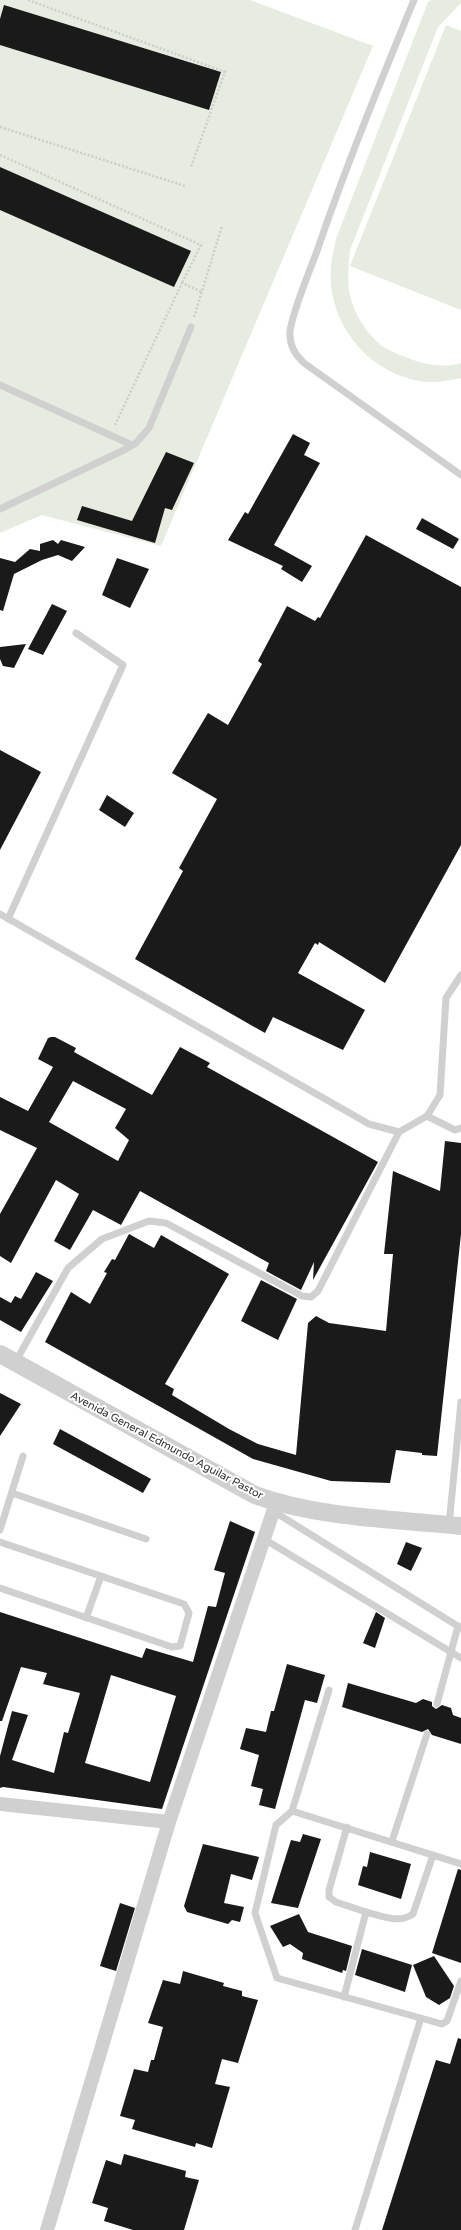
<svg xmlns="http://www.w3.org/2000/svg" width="461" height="2230" font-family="'Varela Round',sans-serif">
	<rect width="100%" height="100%" fill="#fff"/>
	<g fill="#e6ecdf">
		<path d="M0 0H250L373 46 161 546 42 515 0 533Z"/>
		<path d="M431 0H461V3L438 27 350 250C349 263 347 277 349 290 352 311 367 336 385 348 394 353 404 356 413 360 428 365 446 368 461 363V378C444 382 426 384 410 379 361 366 326 316 331 266 332 257 334 248 336 239L428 2Z"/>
		<path d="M446 25 461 31V310L350 266Z"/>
	</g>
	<g fill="#1a1a1a" fill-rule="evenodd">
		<path d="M4 5 221 72 209 110 0 45V19Z"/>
		<path d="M0 167 191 251 174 287 0 210Z"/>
		<path d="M293 434 310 443 304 455 320 463 274 545 312 566 302 582 281 569 283 566 228 540 245 512 248 514Z"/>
		<path d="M166 452 194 463 172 510 165 508 155 543 77 520 82 506 132 521Z"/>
		<path d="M422 518 459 539 453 549 416 529Z"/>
		<path d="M366 535 461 587V845L385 983 319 942 318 945 315 943 298 973 365 1010 343 1050 273 1017 265 1033 135 959 183 871 179 868 217 799 172 773 208 713 228 725 262 664 258 661 287 606 315 621 318 617 320 618Z"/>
		<path d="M53 540 58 544 61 540 85 547 72 561 58 555 42 560 14 574 3 611 0 610V558L15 562 30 549 40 551V544Z"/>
		<path d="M117 558 149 569 130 608 102 595Z"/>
		<path d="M52 604 67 611 43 655 28 649Z"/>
		<path d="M26 644 14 668 3 666 0 659V647Z"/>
		<path d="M0 750 41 772 0 850Z"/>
		<path d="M107 795 134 813 125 827 99 810Z"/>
		<path d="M51 1037H55L76 1048 74 1052 152 1095 180 1047 210 1063 207 1067 378 1162 313 1280 314 1262 301 1290 266 1271 269 1263 140 1191 121 1225 93 1210 70 1250 54 1241 79 1194 56 1180 11 1263 0 1256V1214L37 1148 0 1130V1097L28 1111 53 1067 38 1059 48 1038ZM73 1081 126 1109 115 1128 129 1140 118 1161 49 1122Z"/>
		<path d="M445 1141 461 1143V1234L437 1456 422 1455V1453L396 1450 390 1483 331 1481 253 1459 45 1342 71 1292 90 1304 107 1273 104 1272 112 1259 115 1260 129 1234 154 1248 161 1235 229 1274 165 1384 174 1389 172 1395 229 1429 258 1444 296 1455 308 1323 316 1316 329 1323 386 1331 393 1254H384L393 1171 440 1191Z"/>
		<path d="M36 1272 53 1281 21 1332 0 1320V1297L11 1303 15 1296 21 1299Z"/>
		<path d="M261 1280 297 1299 278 1340 241 1321Z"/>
		<path d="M0 1393 21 1404 0 1436Z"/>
		<path d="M60 1429 151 1479 143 1493 53 1444Z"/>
		<path d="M230 1521 255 1532 162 1809 3 1787 0 1788V1756L12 1711 28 1715 12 1760 54 1773 64 1732 68 1733 80 1693 43 1684 47 1673 21 1667 2 1721H0V1612L142 1658 146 1648 193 1662 208 1606 216 1607 225 1573 214 1570ZM111 1675 176 1696 150 1782 85 1763Z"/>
		<path d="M406 1542 422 1548 411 1571 397 1564Z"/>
		<path d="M376 1612 385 1618 375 1648 363 1643Z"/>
		<path d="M287 1664 325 1675 317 1703 305 1700 275 1809 259 1805 263 1789 251 1786 259 1755 240 1749 246 1728 266 1732 271 1711H274Z"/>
		<path d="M348 1683 416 1703 423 1699 432 1702V1706L436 1709 442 1705 451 1708 453 1715 461 1718V1744L432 1735 428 1729 422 1732 342 1707Z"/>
		<path d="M303 1834 321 1839 298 1908 271 1903 291 1840 300 1842Z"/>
		<path d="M203 1844 259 1857 252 1880 231 1874 224 1903 244 1907 240 1922 232 1920 228 1924 187 1912 184 1906Z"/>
		<path d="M370 1852 411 1864 401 1899 358 1885 363 1866 367 1867Z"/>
		<path d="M458 1869 461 1870V1963L432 1953Z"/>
		<path d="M120 1903 135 1908 116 1971 100 1966Z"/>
		<path d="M299 1914 308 1932 352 1946 346 1971 343 1970 342 1973 302 1959 303 1953 290 1944 283 1947 270 1926Z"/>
		<path d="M362 1949 412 1965 405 1992 355 1975Z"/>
		<path d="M434 1956 454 1986 450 1998 439 2005 426 1997 413 1965Z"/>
		<path d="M183 1971 224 1983 223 1986 242 1991V1996L258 2000 238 2063 222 2059 215 2084 230 2087 212 2148 196 2143 195 2147 132 2129 135 2120 120 2116 134 2069 148 2072 151 2060H154L163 2027 148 2023 163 1980 180 1984Z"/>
		<path d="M458 2038 461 2039V2230H382L436 2060 450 2064Z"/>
		<path d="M124 2154 186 2171 185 2177 199 2180 184 2230H133L104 2221 108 2208 92 2203 106 2160 121 2165Z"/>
	</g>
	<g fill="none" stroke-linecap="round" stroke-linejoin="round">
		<g stroke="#cdcdcd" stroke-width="2.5" stroke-dasharray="2 2" stroke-linecap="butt">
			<path d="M28 0 225 72 191 167"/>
			<path d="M0 127 185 186"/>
			<path d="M0 155 201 245 182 283"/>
			<path d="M194 317 222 226"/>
			<path d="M115 425 182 283 202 292"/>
		</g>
		<g stroke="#d0d0d0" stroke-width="7">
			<path d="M414 0C380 83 346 166 317 251 309 273 293 310 290 331 289 344 295 355 304 363L461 475"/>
			<path d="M0 385 132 445"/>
			<path d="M0 509 124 450 136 443 149 428 191 327"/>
			<path d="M0 914 369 1124 399 1132"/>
			<path d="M8 919 123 665 76 633"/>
			<path d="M427 1116 455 1130 461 1128"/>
			<path d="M16 1361 68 1268 102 1239 149 1221 166 1223 302 1296 311 1297 318 1291 399 1132 427 1116 440 1095 446 998 461 975"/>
			<path d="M12 1493 146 1539"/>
			<path d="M273 1511 461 1628"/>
			<path d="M449 1525 461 1402"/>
			<path d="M0 1530 23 1456"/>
			<path d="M264 1539 461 1658"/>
			<path d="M0 1542 184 1604 189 1613 180 1646 172 1647 0 1588"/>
			<path d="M86 1618 101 1576"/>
			<path d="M329 1690 292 1811 276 1825 255 1913 277 1978 442 2024 447 2021 461 1981"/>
			<path d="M437 1704 458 1626"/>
			<path d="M292 1811 461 1864"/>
			<path d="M392 1841 427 1734"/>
			<path d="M366 1912C382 1916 399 1924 413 1914L433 1855"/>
			<path d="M344 1997 366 1912 336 1902 329 1897V1890L347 1827"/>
			<path d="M355 2230 421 2018"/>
		</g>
		<g stroke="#d0d0d0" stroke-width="14">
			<path d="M0 1804 169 1822"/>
			<path d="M47 2230 169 1822 276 1503"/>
		</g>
		<path stroke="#d0d0d0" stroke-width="18" d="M0 1354 255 1495C318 1518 394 1519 461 1526"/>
	</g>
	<g text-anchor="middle" stroke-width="4" stroke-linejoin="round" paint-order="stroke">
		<g font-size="11" fill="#333" stroke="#fff">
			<text transform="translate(167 1445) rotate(28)" y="4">Avenida General Edmundo Aguilar Pastor</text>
		</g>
	</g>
</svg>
